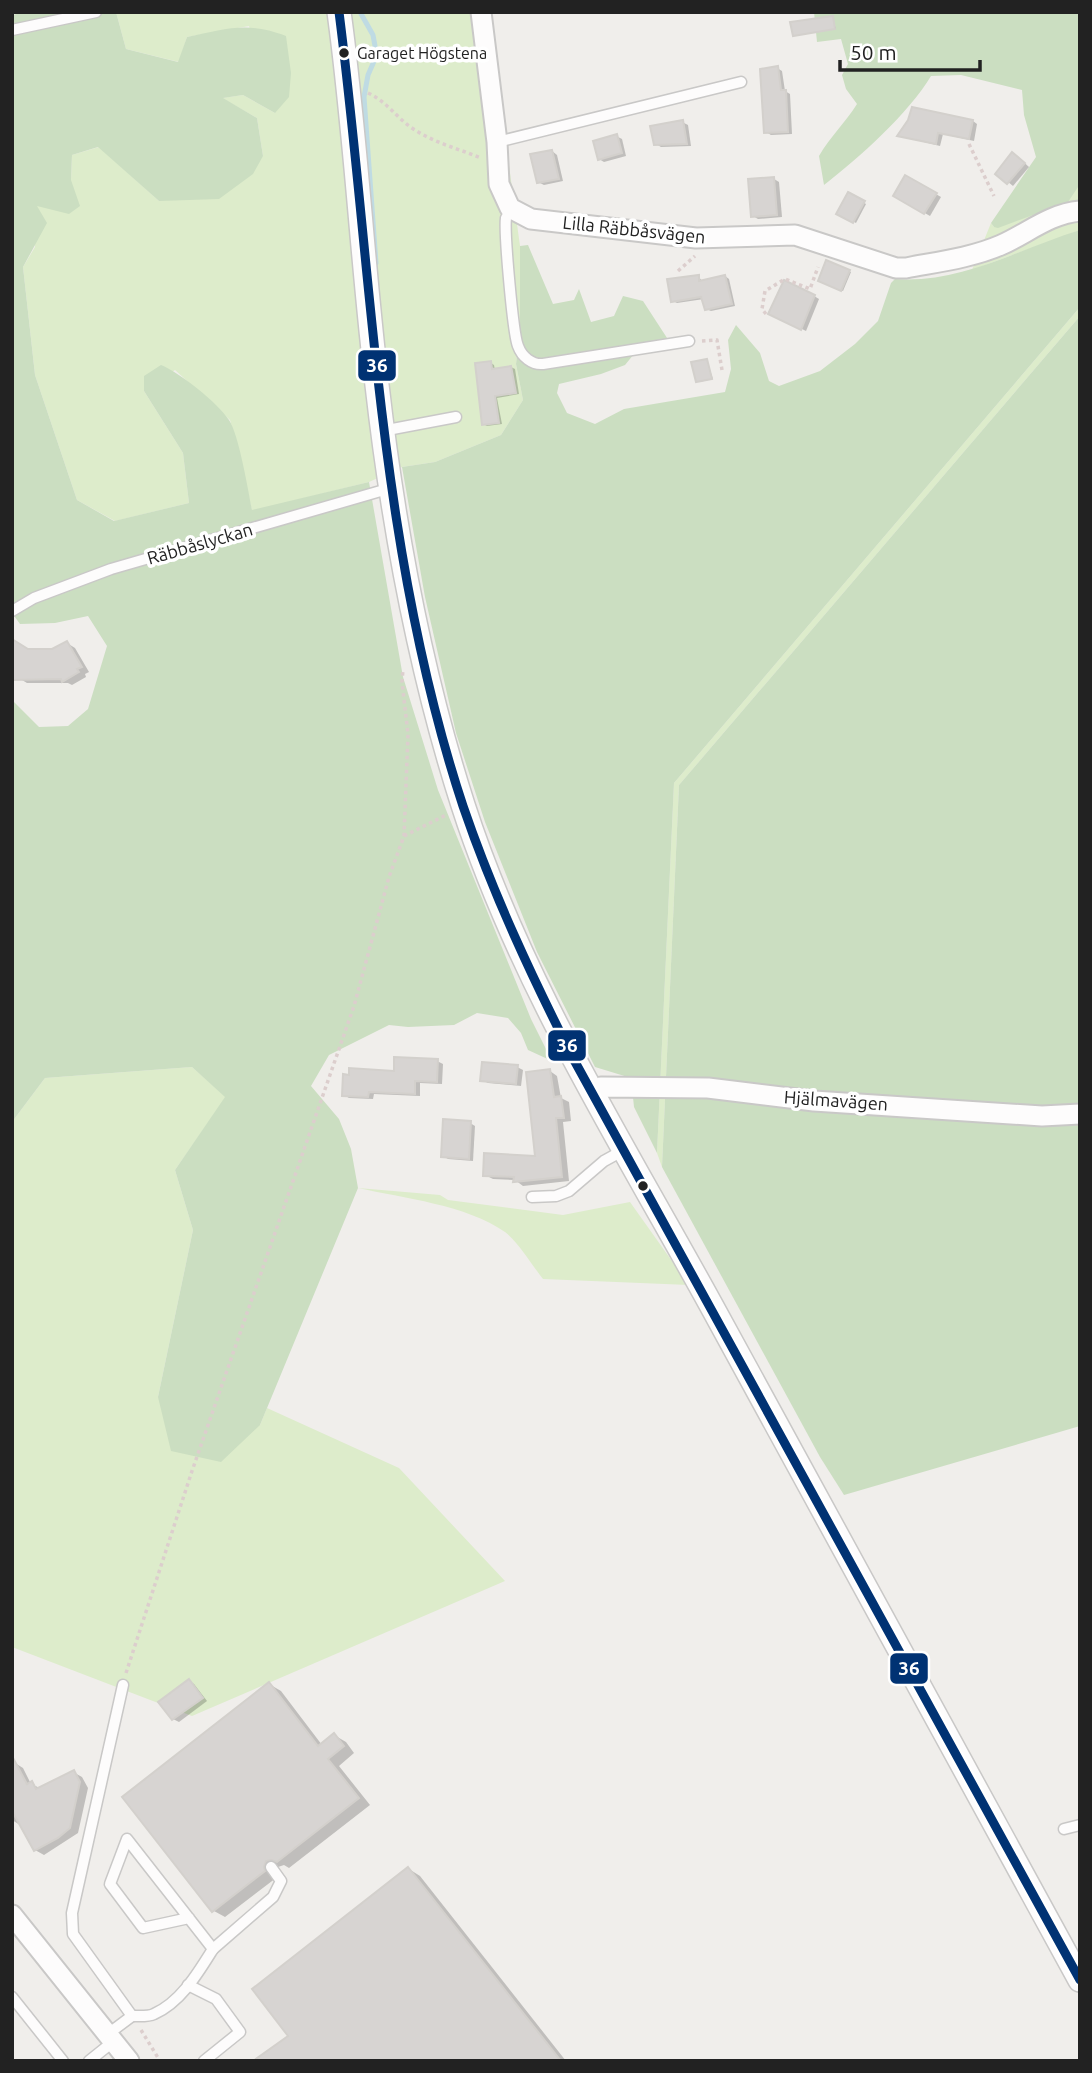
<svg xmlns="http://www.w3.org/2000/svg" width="1092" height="2073" font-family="Ubuntu,sans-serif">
	<rect width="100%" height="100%" fill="#f0eeeb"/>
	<g fill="#ddeccb">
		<path d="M116 12H488L520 246V331L516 364 523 400 501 435 435 462 402 467 369 482 252 511 240 457 230 420 175 370 144 391 183 453 189 503 115 521 77 500 35 375 23 267 35 247 36 205 71 180 72 155 99 147 159 201 263 156 257 118 222 98 243 95 275 113 249 26 187 37 179 62 126 49Z"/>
		<path d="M1080 184V230L972 270 991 223 994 227Z"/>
		<path d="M1080 307V316L679 785 662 1167 657 1153 674 783Z"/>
		<path d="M192 1067 226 1097 175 1170 193 1230 158 1397 260 1425 267 1408 399 1468 505 1581 192 1716 12 1647V1122L45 1078Z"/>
		<path d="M358 1188 440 1195 448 1200 563 1215 630 1202 689 1285 543 1279C532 1265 518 1242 505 1232 467 1205 403 1198 358 1188Z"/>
	</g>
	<g fill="#cbdec1">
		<path d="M26 12H116L126 49 178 62 187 37C226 29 247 21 286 36L291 73 289 97 275 113 243 95 223 98 257 118 263 156 253 174 219 199 159 201 98 147 72 155 71 180 80 206 69 214 37 206 47 223 23 267 35 375 77 500 114 521 189 503 183 453 144 391V376L161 365C179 372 218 403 229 420 239 435 248 490 252 510L369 482 403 677 438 790 531 1019 552 1061 528 1050 521 1033 508 1018 477 1013 454 1025 408 1027 389 1025 329 1055 311 1086 339 1119 351 1149 358 1188 260 1425 221 1462 171 1451 158 1397 193 1230 175 1170 225 1097 192 1067 45 1078 12 1122V700L39 727 68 726 88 709 107 646 88 616 55 623 20 624 12 613V15Z"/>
		<path d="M814 12H1080V184L1068 202 998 228 994 227 991 223 1036 157 1024 115 1022 90 961 75 931 76C909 113 859 158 824 185L819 156C830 137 845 123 857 104L846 89 842 75 848 64 841 39 817 42Z"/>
		<path d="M1080 230V307L674 783 657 1153 634 1107 631 1078 595 1067 537 952 485 822 456 733 425 597 402 467 435 462 501 435 523 400 516 364 520 331V246L528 245 553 304 574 300 579 289 591 322 614 316 623 296 643 301 669 341 634 354 625 365 601 374 559 384 557 393 567 413 595 424 624 409 725 392 731 369 728 340 736 325 760 353 769 381 779 386 820 371 855 344 878 321 891 283 895 279C960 284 1019 249 1080 230Z"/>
		<path d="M1080 316V1426L844 1495 820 1457 662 1167 679 785Z"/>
	</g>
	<g fill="#0003">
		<path d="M832 18 836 29 794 35Z"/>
		<path d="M777 68 782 71 785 91 790 94 792 134 771 135 766 132Z"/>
		<path d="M973 121 977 124 974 141 943 134 940 146 900 136Z"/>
		<path d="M682 122 688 125 691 146 661 147 656 144Z"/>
		<path d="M616 136 622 139 626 156 604 162 599 159Z"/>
		<path d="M552 151 557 155 563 181 544 185 538 182Z"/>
		<path d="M1018 157 1029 167 1013 186 997 173Z"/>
		<path d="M906 177 941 197 930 216 895 196Z"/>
		<path d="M774 179 779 182 782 217 758 219 753 216Z"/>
		<path d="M849 194 866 204 856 223 838 213Z"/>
		<path d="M827 263 851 272 843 291 820 281Z"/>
		<path d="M698 276 703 282 725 276 729 279 735 306 711 311 706 309 704 299 677 303 673 301Z"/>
		<path d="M814 296 819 299 806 331 776 316Z"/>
		<path d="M707 361 713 379 699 382 697 381Z"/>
		<path d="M491 363 494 365 495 370 511 367 515 369 519 394 497 398 502 424 487 426 483 424Z"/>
		<path d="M67 643 75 648 89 672 85 674 86 677 72 685 68 683H27L12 674 29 651H53Z"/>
		<path d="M437 1061 443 1064 442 1084 420 1083V1096L374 1094 373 1099 349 1098 344 1095Z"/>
		<path d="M517 1067 523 1070 521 1086 488 1083 482 1080Z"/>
		<path d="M550 1071 557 1076 561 1098 569 1102 571 1121 563 1122 569 1181 523 1186 515 1180 493 1179 485 1175 537 1158Z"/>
		<path d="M470 1123 475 1126 473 1161 448 1159 443 1156Z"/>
		<path d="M189 1681 194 1684 207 1701 179 1722 173 1719Z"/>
		<path d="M269 1684 281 1691 322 1745 334 1735 346 1742 354 1753 339 1766 370 1805 289 1868 284 1865 278 1867 275 1874 276 1878 225 1917 214 1911 125 1797Z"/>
		<path d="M15 1763 23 1768 31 1784 42 1789 73 1772 82 1777 88 1788 78 1833 44 1855 35 1850 20 1825 12 1820V1764Z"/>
		<path d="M409 1869 420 1876 566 2061H262L291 2036Z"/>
	</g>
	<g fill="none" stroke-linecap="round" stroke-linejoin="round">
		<path stroke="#bfdbe3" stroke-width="5" d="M360 12 373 35 375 46V59L368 75 364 97 376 263"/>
	</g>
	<g fill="#d7d4d2" stroke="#d3d0cc" stroke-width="2">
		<path d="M833 16 835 29 793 36 790 22Z"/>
		<path d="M778 66 781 90H786L788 132 764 133 760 69Z"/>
		<path d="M912 107 973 120 969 139 938 133 936 144 897 136 908 120Z"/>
		<path d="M683 120 687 144 654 145 650 126Z"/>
		<path d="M617 134 622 153 598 160 593 141Z"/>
		<path d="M552 150 559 179 537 183 530 154Z"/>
		<path d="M1012 152 1025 163 1007 184 995 174Z"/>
		<path d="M905 175 937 193 924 214 893 196Z"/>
		<path d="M774 177 777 215 751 217 748 179Z"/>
		<path d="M848 192 865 201 853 223 836 214Z"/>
		<path d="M826 260 850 270 841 291 818 281Z"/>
		<path d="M699 275V281L725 275 732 304 705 310 701 297 671 302 667 279Z"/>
		<path d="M784 280 815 295 801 330 768 314Z"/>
		<path d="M707 359 712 379 696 382 691 362Z"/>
		<path d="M491 361 492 369 511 366 516 393 495 396 499 423 482 425 475 363Z"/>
		<path d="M12 639 28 649H52L67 641 82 667 77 669 79 672 62 682 61 679 12 680Z"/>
		<path d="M394 1057 438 1059 437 1082 415 1081V1094L369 1092 368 1097 342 1096 343 1074 349 1075V1068L394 1071Z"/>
		<path d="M482 1062 518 1065 516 1084 480 1081Z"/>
		<path d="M550 1069 554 1097 561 1096 564 1118H556L562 1177 513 1182 514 1177 483 1176 484 1153 535 1156 526 1072Z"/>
		<path d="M443 1119 471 1121 469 1159 441 1157Z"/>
		<path d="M189 1679 203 1698 172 1720 158 1702Z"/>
		<path d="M269 1682 318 1746 334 1733 344 1746 328 1759 359 1798 277 1862 271 1860 266 1861 264 1867 265 1871 212 1912 122 1797Z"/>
		<path d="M12 1756 27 1784 32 1781 36 1789 74 1770 80 1782 70 1828 58 1838 34 1851 12 1811Z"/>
		<path d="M408 1867 561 2061H253L288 2036 252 1989Z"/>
	</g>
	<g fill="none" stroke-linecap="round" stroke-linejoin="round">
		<defs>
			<g id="service">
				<path d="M12 30 96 12"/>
				<path d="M497 142 741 82"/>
				<path d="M510 208C510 209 507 217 506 218 504 232 513 334 518 346 522 357 532 365 543 364L689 341"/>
				<path d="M382 431 456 417"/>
				<path d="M12 611 34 598 111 569 391 488"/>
				<path d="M532 1197 556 1196 569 1191 604 1161 624 1150"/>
				<path d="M1064 1829 1080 1825"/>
				<path d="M213 1949 273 1897 281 1881 271 1867"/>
				<path d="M188 1985 216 1999 240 2032 204 2061"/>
				<path d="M12 1997 63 2061"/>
				<path d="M132 2016C139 2016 148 2017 154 2014 181 2002 198 1973 213 1949L127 1839 110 1884 143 1928 189 1918"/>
				<path d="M108 2034 132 2016 73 1934 72 1913 123 1685"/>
				<path d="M89 2061 114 2041"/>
			</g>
			<g id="minor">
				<path d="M481 12 497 142 499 184 510 208 531 219 696 238 795 235 896 268H906C937 262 971 258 1001 245 1028 233 1049 214 1080 211"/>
				<path d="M593 1092 601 1087 708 1088 814 1101 1042 1116 1080 1114"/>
				<path d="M12 1915 129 2061"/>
			</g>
			<path id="tertiary" d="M339 12C356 136 362 261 377 385 393 525 420 671 463 805 520 982 621 1141 710 1303 833 1529 957 1754 1080 1980"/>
		</defs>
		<use href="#service" stroke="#c9c8c7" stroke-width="13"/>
		<use href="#minor" stroke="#c9c8c7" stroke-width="23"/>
		<use href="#tertiary" stroke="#c9c8c7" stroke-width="26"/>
		<g stroke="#dccecd" stroke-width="3.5" stroke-dasharray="3.5 3.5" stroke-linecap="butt">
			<path d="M368 93C388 102 397 119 415 130 435 143 459 149 481 158"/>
			<path d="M969 144 994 196"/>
			<path d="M678 271 695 256"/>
			<path d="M766 314 762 309 765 291 785 279 810 289 818 267"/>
			<path d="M702 341 717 340 722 370"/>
			<path d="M404 836 446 815"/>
			<path d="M126 1673 192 1471 354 1006 389 877 404 836 408 734 402 682 403 669"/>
			<path d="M141 2030 160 2061"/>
		</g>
		<use href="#service" stroke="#fdfcfc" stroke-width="10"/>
		<use href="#minor" stroke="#fdfcfc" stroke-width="19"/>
		<use href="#tertiary" stroke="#fdfcfc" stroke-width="23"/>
		<defs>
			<path id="bus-1" d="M339 12C373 278 378 549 463 806 493 894 532 977 574 1060L1080 1980"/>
		</defs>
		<use href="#bus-1" stroke="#fff" stroke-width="14"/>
		<use href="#bus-1" stroke="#003273" stroke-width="9"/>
	</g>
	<g fill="#222" stroke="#fff" stroke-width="2.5">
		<circle cx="344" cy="53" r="6"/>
		<circle cx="643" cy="1186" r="6"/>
	</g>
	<g text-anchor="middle" stroke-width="7" stroke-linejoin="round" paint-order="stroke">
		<g font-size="16" fill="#222" stroke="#fff" text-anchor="start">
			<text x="357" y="59">Garaget Högstena</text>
		</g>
		<g font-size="18" fill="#222" stroke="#fff">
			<text transform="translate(634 230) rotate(6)" y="6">Lilla Räbbåsvägen</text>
			<text transform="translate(200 544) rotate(-16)" y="6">Räbbåslyckan</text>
			<text transform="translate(836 1101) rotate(4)" y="6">Hjälmavägen</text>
		</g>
	</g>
	<g stroke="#fff" stroke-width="2.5">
		<rect x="357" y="349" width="40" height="33" rx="7" fill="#003273"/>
		<rect x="547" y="1029" width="40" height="33" rx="7" fill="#003273"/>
		<rect x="889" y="1652" width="40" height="33" rx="7" fill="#003273"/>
	</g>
	<g font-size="19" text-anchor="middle" font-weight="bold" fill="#fff">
		<text x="377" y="372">36</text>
		<text x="567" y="1052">36</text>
		<text x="909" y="1675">36</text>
	</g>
	<rect width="1092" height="2073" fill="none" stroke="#222222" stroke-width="28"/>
	<path d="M840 60v10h140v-10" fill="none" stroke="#222222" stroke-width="3.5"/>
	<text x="850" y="60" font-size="21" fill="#222222" stroke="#ffffff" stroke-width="5" paint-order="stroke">50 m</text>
</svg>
